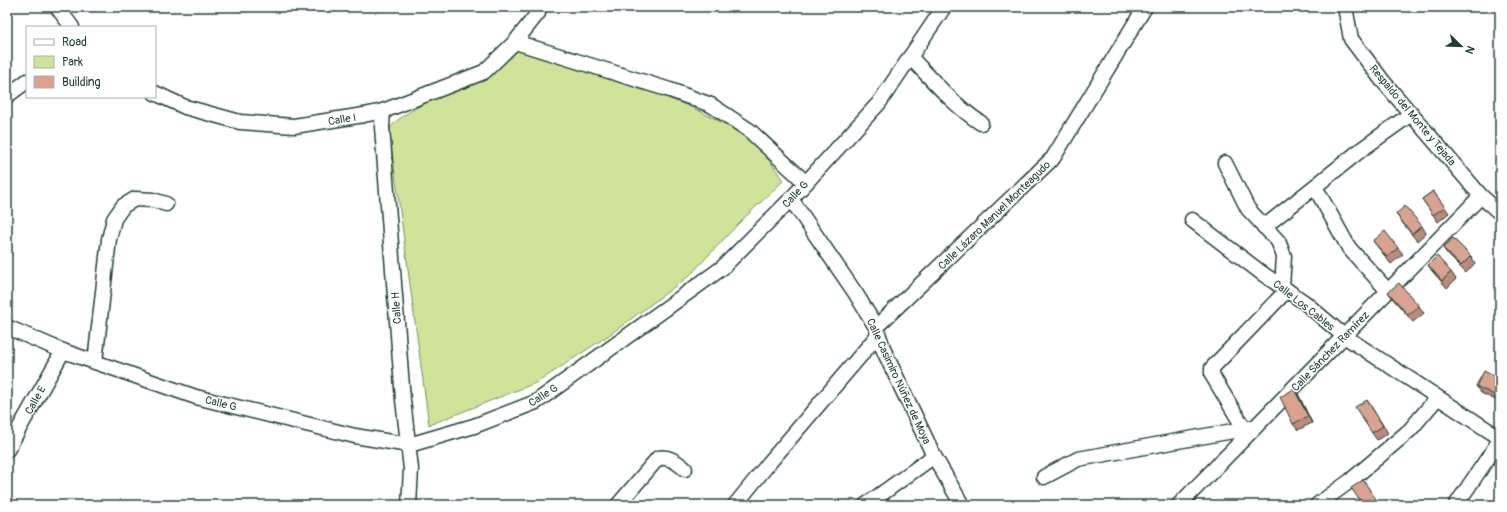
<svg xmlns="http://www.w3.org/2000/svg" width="1507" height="512" font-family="Pangolin,sans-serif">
	<rect width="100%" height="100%" fill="#fff"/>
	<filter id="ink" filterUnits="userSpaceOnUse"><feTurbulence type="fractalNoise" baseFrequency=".025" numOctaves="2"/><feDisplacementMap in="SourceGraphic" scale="8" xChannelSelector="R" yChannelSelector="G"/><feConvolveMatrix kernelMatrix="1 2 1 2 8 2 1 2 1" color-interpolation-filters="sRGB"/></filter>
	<g filter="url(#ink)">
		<path fill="#cfe499" stroke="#779066" d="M516 46C549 57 583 69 616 80 677 101 751 122 783 181L740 222 689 276 612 333 538 382 429 425 389 129C411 102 453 96 482 77 494 69 505 56 516 46Z"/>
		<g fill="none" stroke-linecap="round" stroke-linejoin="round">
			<defs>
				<g id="minor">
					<path d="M57 7 72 27"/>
					<path d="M1345 7 1351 39 1382 80 1481 196 1500 213"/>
					<path d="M515 42 670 90 711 105 749 130 806 183"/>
					<path d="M910 57C933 80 953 105 981 123"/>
					<path d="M155 93 185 107 240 122 294 126 364 115 383 111 484 72 515 42 538 13 539 7"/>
					<path d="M7 96 27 81"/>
					<path d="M383 111 382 127 403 400 411 469 409 505"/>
					<path d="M1225 163 1248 209 1278 241 1284 256 1282 287"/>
					<path d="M1315 187 1349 248 1388 291"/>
					<path d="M791 199 856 294 876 327 884 351 934 456 962 505"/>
					<path d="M1192 220 1263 274 1304 302 1344 336 1500 438"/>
					<path d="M1264 227 1362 149 1411 114"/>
					<path d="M7 327 63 351 196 397 355 436 409 445 474 426 536 402 722 268 791 199 879 103 944 7"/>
					<path d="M876 327 1053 158 1145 7"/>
					<path d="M95 362 109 239 114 219 123 206 135 199 153 200 166 204"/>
					<path d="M1245 430 1212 375V368L1287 290"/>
					<path d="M7 450 63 351"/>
					<path d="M1044 477 1078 459 1255 427"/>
					<path d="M618 505 658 458C669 456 677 462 685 469"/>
					<path d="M735 505 769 463 878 335"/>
					<path d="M866 505 934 456"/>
					<path d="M1179 505 1481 196"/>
					<path d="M1317 505 1350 481 1410 430 1437 398"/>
					<path d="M1456 505 1500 440"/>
				</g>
			</defs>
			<use href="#minor" stroke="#1f3d34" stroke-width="17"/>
			<use href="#minor" stroke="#fff" stroke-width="14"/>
		</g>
		<g fill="#bb8c7c" stroke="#1f3d34">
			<path d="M1433 191 1449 213 1438 222 1422 199Z"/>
			<path d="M1396 214 1422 226 1426 233 1417 241 1401 221Z"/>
			<path d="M1373 241 1398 248 1403 254 1391 264Z"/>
			<path d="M1443 248 1471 256 1475 263 1466 273 1448 255Z"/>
			<path d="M1428 265 1451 272 1456 279 1447 288 1432 271Z"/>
			<path d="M1388 292 1419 306 1424 313 1413 322 1393 299Z"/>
			<path d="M1500 379V402L1481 393 1476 386Z"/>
			<path d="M1294 389 1299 396 1312 423 1298 430 1293 424Z"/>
			<path d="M1367 400 1388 433 1377 440 1372 433Z"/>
		</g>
		<path fill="#987265" stroke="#1f3d34" d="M1294 389 1299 396 1312 423 1308 416Z"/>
		<g fill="#d9a390" stroke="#1f3d34">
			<path d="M1433 191 1445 207 1433 215 1422 199Z"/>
			<path d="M1405 206 1422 226 1412 234 1396 214Z"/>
			<path d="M1385 231 1398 248 1387 257 1373 241Z"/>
			<path d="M1453 238 1471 256 1461 266 1443 248Z"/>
			<path d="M1437 256 1451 272 1442 281 1428 265Z"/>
			<path d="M1399 283 1419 306 1408 315 1388 292Z"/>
			<path d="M1484 371 1500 379V398L1476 386Z"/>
			<path d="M1294 389 1308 416 1293 424 1280 397Z"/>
			<path d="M1367 400 1383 426 1372 433 1355 407Z"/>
			<path d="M1363 480 1380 505H1363L1351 488Z"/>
			<path d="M1465 502 1471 505H1463Z"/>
		</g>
	</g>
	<g text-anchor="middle" stroke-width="3" stroke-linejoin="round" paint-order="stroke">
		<g font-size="11" fill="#1f3d34" stroke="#fff">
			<text transform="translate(1413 115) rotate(50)" y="4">Respaldo del Monte y Tejada</text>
			<text transform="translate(342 119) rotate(-9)" y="4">Calle I</text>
			<text transform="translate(795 194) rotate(-47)" y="4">Calle G</text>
			<text transform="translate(994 215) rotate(-44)" y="4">Calle Lázaro Manuel Monteagudo</text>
			<text transform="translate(1304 305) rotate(38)" y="4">Calle Los Cables</text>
			<text transform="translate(396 308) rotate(-94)" y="4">Calle H</text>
			<text transform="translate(1330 351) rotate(-46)" y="4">Calle Sánchez Ramírez</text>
			<text transform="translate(899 381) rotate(65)" y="4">Calle Casimiro Núñez de Moya</text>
			<text transform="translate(543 395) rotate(-32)" y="4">Calle G</text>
			<text transform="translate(35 400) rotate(-61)" y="4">Calle E</text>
			<text transform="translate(221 403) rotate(14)" y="4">Calle G</text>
		</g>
	</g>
	<rect width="1507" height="512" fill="none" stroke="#fff" stroke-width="24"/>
	<rect x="12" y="12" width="1483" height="488" fill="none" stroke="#1f3d34" stroke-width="1.5" filter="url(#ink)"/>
	<rect x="26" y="26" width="130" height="72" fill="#ffffff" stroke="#a5b1ae"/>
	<rect x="34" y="39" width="20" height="6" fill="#ffffff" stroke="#a5b1ae"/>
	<text x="62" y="46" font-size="12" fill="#1f3d34">Road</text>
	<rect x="34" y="56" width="20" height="12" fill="#cfe499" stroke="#a5b1ae"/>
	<text x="62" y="66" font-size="12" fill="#1f3d34">Park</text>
	<rect x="34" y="76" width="20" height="12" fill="#d9a390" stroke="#a5b1ae"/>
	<text x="62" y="86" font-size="12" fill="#1f3d34">Building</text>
	<g transform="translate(1461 46) rotate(113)" stroke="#ffffff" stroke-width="3" paint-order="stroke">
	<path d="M0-3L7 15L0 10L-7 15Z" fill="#1f3d34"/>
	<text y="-6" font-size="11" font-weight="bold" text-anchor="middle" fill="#1f3d34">N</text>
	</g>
</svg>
